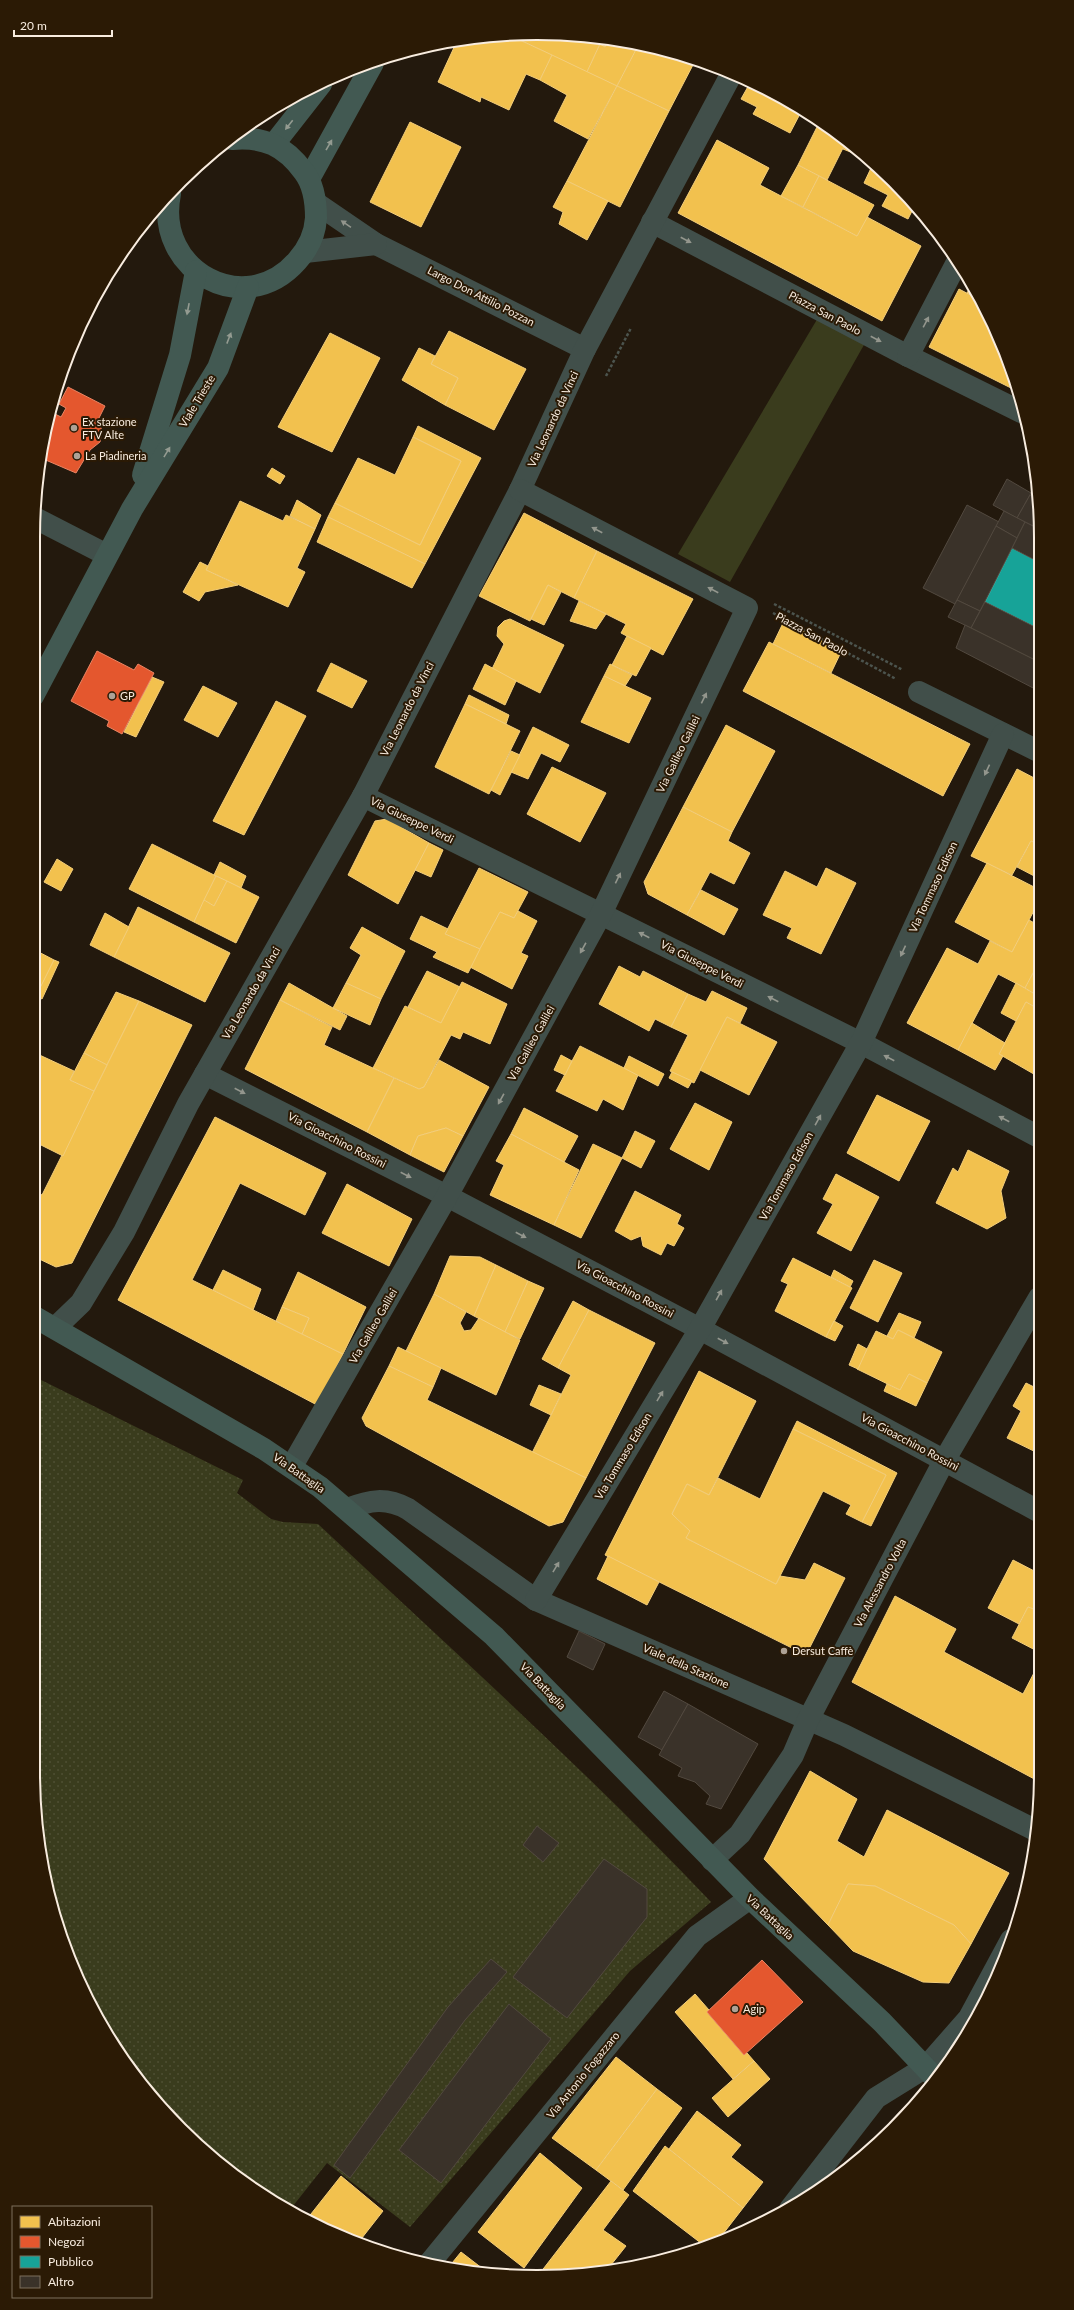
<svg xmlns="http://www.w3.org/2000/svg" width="1074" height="2310" font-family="Lato,sans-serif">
	<defs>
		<pattern id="grass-dots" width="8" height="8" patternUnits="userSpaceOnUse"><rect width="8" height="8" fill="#3a3c1d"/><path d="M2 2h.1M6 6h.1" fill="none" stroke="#4e4f33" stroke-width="1.8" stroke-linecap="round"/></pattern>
	</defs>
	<rect width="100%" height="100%" fill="#23190d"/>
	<path fill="url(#grass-dots)" d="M33 1376 243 1480 237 1493 271 1519 283 1522 318 1524C450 1648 586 1770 711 1902L630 1971 410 2227 327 2163 289 2211 205 2152 158 2105 100 2025 60 1935 43 1871 33 1773Z"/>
	<path fill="#3a3c1d" d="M822 311 869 336 730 582 678 554Z"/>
	<g fill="#f2c14e" stroke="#f4ce7a">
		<path d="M537 33 585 38 600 44 587 72 518 39 519 35Z"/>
		<path d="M511 36 552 55 540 80 526 74 509 110 481 97 480 102 438 82 457 41Z"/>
		<path d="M585 38 609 40 605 47Z"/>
		<path d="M609 40 639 44 617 86 587 72 600 44 605 47Z"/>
		<path d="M639 44 695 61 669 111 617 86Z"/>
		<path d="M552 55 617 86 588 139 554 121 567 95 540 80Z"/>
		<path d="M750 83 801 112 790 133 753 114 757 107 741 99Z"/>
		<path d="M617 86 669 111 620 207 567 181Z"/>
		<path d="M410 122 461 147 421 227 370 202Z"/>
		<path d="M819 123 847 140 827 180 798 165Z"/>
		<path d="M717 140 769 168 760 185 857 236 867 217 921 246 882 321 678 213Z"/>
		<path d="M847 140 863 157 843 149Z"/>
		<path d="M798 165 819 176 803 207 781 196Z"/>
		<path d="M872 166 914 207 908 219 882 206 888 195 864 183Z"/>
		<path d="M819 176 874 205 857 236 803 207Z"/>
		<path d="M567 181 608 201 587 240 559 224 563 212 553 207Z"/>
		<path d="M970 288 976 298 967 293Z"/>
		<path d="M959 289 976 298 1003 344 1015 390 929 347Z"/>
		<path d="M449 331 526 369 494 430 445 405 458 378 431 364Z"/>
		<path d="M330 333 380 358 332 452 278 427Z"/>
		<path d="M419 348 435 356 431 364 458 378 445 405 402 380Z"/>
		<path d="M418 426 481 458 425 564 328 517 335 503 420 545 461 461 413 437Z"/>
		<path d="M413 437 461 461 420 545 335 503 358 458 395 475Z"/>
		<path d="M272 468 285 476 280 484 267 476Z"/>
		<path d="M297 500 321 515 315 529 290 516Z"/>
		<path d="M240 501 283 521 286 515 315 529 297 568 305 572 288 607 206 570Z"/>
		<path d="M524 513 597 551 574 598 548 585 530 621 479 596Z"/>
		<path d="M328 517 425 564 412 588 317 542Z"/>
		<path d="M597 551 693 599 663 655 621 633 626 624 574 598Z"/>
		<path d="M200 562 208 566 206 570 238 585 205 592 199 601 183 592Z"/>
		<path d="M548 585 561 592 544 625 531 619Z"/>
		<path d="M579 601 606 614 596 629 570 621Z"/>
		<path d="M510 619 564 645 540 693 492 669 504 644 497 636 498 627 504 621Z"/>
		<path d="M784 621 842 650 831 673 773 644Z"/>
		<path d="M627 636 651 648 636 676 612 665Z"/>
		<path d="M769 642 970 744 943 796 743 691Z"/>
		<path d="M331 663 367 681 352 708 317 691Z"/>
		<path d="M485 664 516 681 505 705 473 689Z"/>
		<path d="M610 664 632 675 625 686 604 676Z"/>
		<path d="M604 676 651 698 629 743 581 722Z"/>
		<path d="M152 677 164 682 136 737 124 732Z"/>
		<path d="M203 686 237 703 218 737 184 720Z"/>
		<path d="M469 695 509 715 506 724 465 704Z"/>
		<path d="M276 701 306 716 244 835 213 821Z"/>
		<path d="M465 704 520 731 489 794 435 767Z"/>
		<path d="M726 725 775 751 732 832 683 807Z"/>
		<path d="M533 727 569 745 560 762 541 753 528 779 511 772Z"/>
		<path d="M511 751 520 755 500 795 491 790Z"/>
		<path d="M552 767 606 793 580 842 527 814Z"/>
		<path d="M1017 769 1038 780V844L1031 841 1012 875 971 856Z"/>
		<path d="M683 807 732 832 728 841 750 853 734 884 710 872 687 915 648 894 644 882Z"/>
		<path d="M387 819 429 843 398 904 348 875 375 821Z"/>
		<path d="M1031 841 1038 844V878L1017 867Z"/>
		<path d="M429 843 443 850 431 877 415 870Z"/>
		<path d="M152 844 216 876 194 922 129 889Z"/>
		<path d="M57 859 73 869 61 891 44 882Z"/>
		<path d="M220 862 246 876 241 888 214 875Z"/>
		<path d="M987 863 1038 889V903L1012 952 955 922Z"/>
		<path d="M479 868 528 892 514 918 500 912 480 949 445 934Z"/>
		<path d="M826 868 856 883 821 954 787 938 792 928 763 915 785 871 817 887Z"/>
		<path d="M216 876 227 881 214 906 204 900Z"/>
		<path d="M227 881 259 897 236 943 194 922 204 900 214 906Z"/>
		<path d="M701 890 738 909 724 935 687 915Z"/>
		<path d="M138 907 230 953 205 1002 114 957Z"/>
		<path d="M518 911 537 921 521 953 528 956 512 989 470 967 500 912 514 918Z"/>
		<path d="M105 913 129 927 114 957 90 945Z"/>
		<path d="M421 916 448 929 445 934 480 949 468 973 433 957 437 952 410 939Z"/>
		<path d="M1029 920 1038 925V964L1025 988 998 974 958 1050 907 1023 947 948 978 964 990 941 1012 952Z"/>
		<path d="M362 927 405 951 381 999 346 983 361 955 350 948Z"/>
		<path d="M33 949 54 960 34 1001 33 1000Z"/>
		<path d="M54 960 59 962 42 999 36 996Z"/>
		<path d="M1038 964V996L1025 988Z"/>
		<path d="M619 966 640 977 643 971 688 994 671 1027 655 1019 649 1031 599 1004Z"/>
		<path d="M427 971 460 987 441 1023 408 1007Z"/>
		<path d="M462 982 507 1004 490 1044 463 1032 460 1039 451 1035 424 1087 419 1089 373 1068 405 1006 441 1023Z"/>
		<path d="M289 983 347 1016 340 1030 280 1000Z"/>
		<path d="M346 983 381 999 370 1025 333 1008Z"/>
		<path d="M1016 983 1038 996V1000L1035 1007 1026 1002 1016 1021 1001 1013Z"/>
		<path d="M712 991 747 1008 740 1023 727 1017 694 1083 670 1071 688 1035 671 1027 688 994 706 1002Z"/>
		<path d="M116 992 139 1001 107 1065 84 1053Z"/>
		<path d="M280 1000 332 1027 324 1045 394 1078 367 1132 245 1069Z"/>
		<path d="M139 1001 192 1025 72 1263 56 1267 33 1256V1190L42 1195Z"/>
		<path d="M1026 1002 1038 1009 1039 1077 999 1054Z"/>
		<path d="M727 1017 777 1042 749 1095 700 1070Z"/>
		<path d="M972 1023 1005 1043 999 1054 1003 1056 995 1070 958 1050Z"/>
		<path d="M580 1046 638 1075 623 1110 603 1099 597 1111 556 1091Z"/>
		<path d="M33 1052 74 1071 70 1080 94 1091 63 1156 33 1141Z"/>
		<path d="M84 1053 107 1065 94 1091 70 1080Z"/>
		<path d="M561 1055 572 1061 565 1075 554 1070Z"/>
		<path d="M629 1056 664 1074 658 1086 624 1068Z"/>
		<path d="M439 1060 489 1087 463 1136 446 1128 418 1136 410 1155 367 1132 394 1078 419 1089 424 1087Z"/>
		<path d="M672 1072 692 1081 688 1088 669 1078Z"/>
		<path d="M877 1095 930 1121 899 1181 847 1153Z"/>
		<path d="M695 1103 732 1122 709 1170 670 1149Z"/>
		<path d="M524 1108 578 1136 564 1162 511 1134Z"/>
		<path d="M215 1117 326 1173 305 1215 240 1183 192 1280 343 1354 317 1405 118 1300Z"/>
		<path d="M446 1128 463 1136 444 1172 410 1155 418 1136Z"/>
		<path d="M635 1131 655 1141 641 1168 622 1158Z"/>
		<path d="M511 1134 579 1170 554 1225 490 1195 504 1165 496 1161Z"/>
		<path d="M593 1144 622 1158 581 1238 554 1225Z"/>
		<path d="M968 1150 1009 1171 1001 1191 1006 1218 987 1229 936 1203 953 1168 958 1172Z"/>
		<path d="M836 1174 879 1197 851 1251 817 1233 833 1204 823 1199Z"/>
		<path d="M347 1184 412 1219 389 1266 322 1233Z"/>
		<path d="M635 1191 681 1215 677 1224 684 1228 674 1246 667 1243 661 1255 643 1246 641 1236 631 1240 615 1231Z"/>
		<path d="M450 1256 480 1257 496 1265 474 1316 434 1294Z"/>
		<path d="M793 1258 852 1288 826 1337 775 1311 788 1284 781 1281Z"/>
		<path d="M874 1260 902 1273 878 1322 850 1308Z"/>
		<path d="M496 1265 528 1281 505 1332 474 1316Z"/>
		<path d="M223 1270 261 1289 253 1310 213 1290Z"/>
		<path d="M834 1270 853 1281 850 1287 831 1277Z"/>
		<path d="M298 1272 366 1307 343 1354 302 1334 309 1318 282 1307Z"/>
		<path d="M528 1281 544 1288 520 1339 505 1332Z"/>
		<path d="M434 1294 466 1312 460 1323 464 1331 471 1330 479 1318 520 1340 496 1395 406 1351Z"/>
		<path d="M573 1301 589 1310 558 1368 542 1359Z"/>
		<path d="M282 1307 309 1318 302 1334 276 1321Z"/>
		<path d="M589 1310 655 1343 586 1478 532 1453 571 1375 558 1368Z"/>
		<path d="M899 1313 921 1322 914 1338 898 1330 893 1339 887 1336Z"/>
		<path d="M834 1321 843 1326 835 1341 826 1337Z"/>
		<path d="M898 1330 942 1352 927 1383 909 1374 900 1390 857 1369 876 1331 893 1339Z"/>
		<path d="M858 1344 867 1349 858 1369 849 1365Z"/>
		<path d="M398 1347 441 1368 433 1387 389 1366Z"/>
		<path d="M389 1366 433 1387 427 1400 586 1478 563 1522 549 1526 366 1426 362 1418Z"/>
		<path d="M699 1371 756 1401 709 1495 687 1484 672 1514 690 1531 686 1538 776 1584 780 1576 805 1580 814 1563 845 1578 806 1655 605 1555Z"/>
		<path d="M909 1374 927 1383 916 1406 884 1391 887 1384 900 1390Z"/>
		<path d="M1026 1383 1040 1390V1454L1007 1438 1021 1411 1013 1406Z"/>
		<path d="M539 1385 561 1394 551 1415 530 1405Z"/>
		<path d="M797 1421 897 1473 871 1526 862 1522 886 1475 793 1429Z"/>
		<path d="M793 1429 886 1475 862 1522 846 1514 851 1505 823 1491 776 1584 686 1538 690 1531 672 1514 687 1484 709 1495 718 1478 760 1499Z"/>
		<path d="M608 1556 659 1582 647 1605 597 1579Z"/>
		<path d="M1013 1560 1040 1574V1600L1036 1610 1028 1607 1019 1624 988 1608Z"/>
		<path d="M895 1596 956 1629 944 1652 1023 1694 1036 1669 1041 1672 1040 1782 852 1682Z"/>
		<path d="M1040 1600 1041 1653 1012 1638 1028 1607 1036 1610Z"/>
		<path d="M810 1771 857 1799 837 1841 864 1857 887 1810 1009 1873 971 1944 954 1925 875 1886 848 1884 828 1925 764 1859Z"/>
		<path d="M848 1884 875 1886 954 1925 971 1944 949 1983 923 1982 853 1951 828 1925Z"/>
		<path d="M695 1994 709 2010 707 2012 744 2055 747 2053 754 2061 733 2079 675 2012Z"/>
		<path d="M616 2057 657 2089 596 2170 552 2138Z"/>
		<path d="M754 2061 770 2079 728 2117 712 2098Z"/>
		<path d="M657 2089 682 2108 623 2190 596 2170Z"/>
		<path d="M697 2111 741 2145 731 2157 763 2182 743 2208 669 2149Z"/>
		<path d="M665 2146 743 2208 716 2243 706 2247 633 2191Z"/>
		<path d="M540 2153 582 2188 524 2268 478 2232Z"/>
		<path d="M838 2169 843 2173 828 2184Z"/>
		<path d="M341 2176 383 2211 358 2243 307 2219Z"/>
		<path d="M611 2181 629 2195 603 2230 626 2246 607 2270 537 2277Z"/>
		<path d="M461 2252 487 2272 448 2268Z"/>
	</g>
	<g fill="#e4572e" stroke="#ea8463">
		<path d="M68 387 105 406 98 420 102 431 100 442 90 450 76 473 41 458 43 439 51 412 61 417 66 408 59 404Z"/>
		<path d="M97 651 134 670 138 664 154 673 122 734 107 726 109 721 71 701Z"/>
		<path d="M762 1960 803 2002 744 2055 707 2012Z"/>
	</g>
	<path fill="#17a398" stroke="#5ab9ad" d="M1012 548 1037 561V628L985 602Z"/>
	<g fill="#3a3229" stroke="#52493f">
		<path d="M1007 479 1031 493 1017 518 993 505Z"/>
		<path d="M1030 495 1037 499V528L1017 518Z"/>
		<path d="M967 505 999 522 955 604 923 588Z"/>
		<path d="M1004 511 1025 522 1017 538 996 526Z"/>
		<path d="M1025 522 1037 528V561L1012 548Z"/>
		<path d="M996 526 1017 538 980 611 957 600Z"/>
		<path d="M957 600 980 611 971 628 948 617Z"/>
		<path d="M985 602 1037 628V661L971 628Z"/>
		<path d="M965 625 1037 661V690L956 648Z"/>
		<path d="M579 1631 605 1644 593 1670 567 1657Z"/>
		<path d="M664 1691 688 1704 662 1750 638 1737Z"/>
		<path d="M688 1704 758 1744 721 1809 706 1804 710 1796 695 1782 678 1776 682 1768 659 1755Z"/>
		<path d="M537 1826 559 1843 543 1862 523 1845Z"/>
		<path d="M604 1859 647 1889V1917L567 2018 513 1977Z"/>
		<path d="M491 1959 507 1972 465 2020 350 2178 334 2165 448 2007Z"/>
		<path d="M509 2004 551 2039 441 2183 399 2150Z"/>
	</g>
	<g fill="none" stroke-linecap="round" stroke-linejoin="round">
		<g stroke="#4c544e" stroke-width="2.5" stroke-dasharray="3 2" stroke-linecap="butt">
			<path d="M606 376 631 328"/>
			<path d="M774 604 903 670"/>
			<path d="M773 613 896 679"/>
		</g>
		<g stroke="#414f4a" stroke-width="22">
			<path d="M316 203 376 244 585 349"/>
			<path d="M652 222 908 356 1021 412"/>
			<path d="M305 252 376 244"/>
			<path d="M908 356 956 264"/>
			<path d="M35 518 107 555"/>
			<path d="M919 692 1038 751"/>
			<path d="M363 796 861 1043 1039 1137"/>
			<path d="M205 1074 447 1196 700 1329 1040 1512"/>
			<path d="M55 1328 81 1303 124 1232 188 1104 363 796 520 490 585 349 732 73"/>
			<path d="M292 1466 447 1196 601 914 747 608 520 490"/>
			<path d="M347 1509C370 1500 386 1497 408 1509L536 1600 844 1735 1035 1830"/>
			<path d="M536 1600 700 1329 861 1043 1003 734"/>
			<path d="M712 1860 740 1834 793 1755 808 1720 944 1461 1039 1298"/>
			<path d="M790 2209 876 2098 926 2067 969 2018 1011 1940"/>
			<path d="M428 2265 697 1936 750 1898"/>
		</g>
		<g stroke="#425952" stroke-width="22">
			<path d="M274 144 321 84"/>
			<path d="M309 179 373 63"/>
			<path d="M170 194C154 271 245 320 297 261 308 249 315 234 316 218 316 202 314 185 304 172 285 146 264 136 232 139"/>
			<path d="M143 475 180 355 196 271"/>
			<path d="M33 696 132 509 218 368 248 287"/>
			<path d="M33 1316 264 1449 320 1487 494 1636 750 1898 882 2022 936 2079"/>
		</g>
	</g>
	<defs><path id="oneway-solid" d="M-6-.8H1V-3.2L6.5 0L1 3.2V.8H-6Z"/></defs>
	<g fill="#949b91">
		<use href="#oneway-solid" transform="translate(289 125) rotate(128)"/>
		<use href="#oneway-solid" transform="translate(329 145) rotate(-60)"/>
		<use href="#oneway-solid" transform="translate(188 309) rotate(101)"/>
		<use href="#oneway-solid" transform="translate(229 338) rotate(-69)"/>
		<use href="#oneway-solid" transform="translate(167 452) rotate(-59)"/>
	</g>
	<g fill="#93968d">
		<use href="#oneway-solid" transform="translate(346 224) rotate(-146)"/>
		<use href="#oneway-solid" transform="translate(686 240) rotate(28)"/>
		<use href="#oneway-solid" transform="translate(926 322) rotate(-62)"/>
		<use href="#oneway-solid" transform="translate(876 339) rotate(28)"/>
		<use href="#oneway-solid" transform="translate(597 530) rotate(-152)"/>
		<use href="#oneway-solid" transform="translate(713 590) rotate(-152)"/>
		<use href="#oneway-solid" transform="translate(704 698) rotate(-64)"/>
		<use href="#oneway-solid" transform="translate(987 770) rotate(115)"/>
		<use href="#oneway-solid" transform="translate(618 878) rotate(-64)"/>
		<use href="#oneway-solid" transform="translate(644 935) rotate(-153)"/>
		<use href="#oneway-solid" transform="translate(583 948) rotate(119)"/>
		<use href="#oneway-solid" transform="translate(903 951) rotate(115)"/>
		<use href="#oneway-solid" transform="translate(773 999) rotate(-153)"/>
		<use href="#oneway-solid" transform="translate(889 1058) rotate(-152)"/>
		<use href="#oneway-solid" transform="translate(240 1091) rotate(27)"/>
		<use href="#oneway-solid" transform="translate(501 1099) rotate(119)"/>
		<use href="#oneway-solid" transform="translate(1004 1119) rotate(-152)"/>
		<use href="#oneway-solid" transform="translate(818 1120) rotate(-61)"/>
		<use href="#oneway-solid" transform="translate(406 1175) rotate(27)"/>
		<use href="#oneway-solid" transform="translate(521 1235) rotate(28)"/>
		<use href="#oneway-solid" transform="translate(719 1295) rotate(-61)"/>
		<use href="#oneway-solid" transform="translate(723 1341) rotate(28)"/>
		<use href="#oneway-solid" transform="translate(660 1396) rotate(-59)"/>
		<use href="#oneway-solid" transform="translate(556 1567) rotate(-59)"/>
	</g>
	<g fill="#ada296" stroke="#2b1a05" stroke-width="1.5">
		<circle cx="74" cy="428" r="4"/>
		<circle cx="77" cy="456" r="4"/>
		<circle cx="112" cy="696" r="4"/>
		<circle cx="784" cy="1651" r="4"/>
		<circle cx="735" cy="2009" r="4"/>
	</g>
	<g text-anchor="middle" stroke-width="4" stroke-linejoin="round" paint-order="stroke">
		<g font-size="11" fill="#f8ecdf" stroke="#2b1a05">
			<text transform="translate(481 296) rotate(27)" y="4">Largo Don Attilio Pozzan</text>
			<text transform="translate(825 313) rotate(28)" y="4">Piazza San Paolo</text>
			<text transform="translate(197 401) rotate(-59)" y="4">Viale Trieste</text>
			<text transform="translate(553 419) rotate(-65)" y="4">Via Leonardo da Vinci</text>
			<text transform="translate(812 634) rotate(28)" y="4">Piazza San Paolo</text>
			<text transform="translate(407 709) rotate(-63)" y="4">Via Leonardo da Vinci</text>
			<text transform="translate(678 754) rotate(-64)" y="4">Via Galileo Galilei</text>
			<text transform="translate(412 820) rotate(26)" y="4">Via Giuseppe Verdi</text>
			<text transform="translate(933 887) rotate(-65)" y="4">Via Tommaso Edison</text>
			<text transform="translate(702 964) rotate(27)" y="4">Via Giuseppe Verdi</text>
			<text transform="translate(251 993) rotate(-60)" y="4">Via Leonardo da Vinci</text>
			<text transform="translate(531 1043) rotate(-61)" y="4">Via Galileo Galilei</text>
			<text transform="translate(337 1140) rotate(27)" y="4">Via Gioacchino Rossini</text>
			<text transform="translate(786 1176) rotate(-61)" y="4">Via Tommaso Edison</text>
			<text transform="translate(625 1289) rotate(28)" y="4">Via Gioacchino Rossini</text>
			<text transform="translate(373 1326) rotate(-60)" y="4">Via Galileo Galilei</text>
			<text transform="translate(910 1442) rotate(28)" y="4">Via Gioacchino Rossini</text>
			<text transform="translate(623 1456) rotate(-59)" y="4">Via Tommaso Edison</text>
			<text transform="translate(299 1473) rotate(35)" y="4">Via Battaglia</text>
			<text transform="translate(880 1583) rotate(-62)" y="4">Via Alessandro Volta</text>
			<text transform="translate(686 1666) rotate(24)" y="4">Viale della Stazione</text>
			<text transform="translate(543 1686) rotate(46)" y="4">Via Battaglia</text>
			<text transform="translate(770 1917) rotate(43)" y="4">Via Battaglia</text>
			<text transform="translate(583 2075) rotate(-51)" y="4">Via Antonio Fogazzaro</text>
		</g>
		<g font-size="11" fill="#f8ecdf" stroke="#2b1a05" text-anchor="start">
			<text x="82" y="426">Ex stazione<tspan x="82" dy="13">FTV Alte</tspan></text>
			<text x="85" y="460">La Piadineria</text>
			<text x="120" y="700">GP</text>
			<text x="792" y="1655">Dersut Caffè</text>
			<text x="743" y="2013">Agip</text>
		</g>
	</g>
	<path d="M0 0H1074V2310H0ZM537 40H537A497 497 0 0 1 1034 537V1773A497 497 0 0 1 537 2270H537A497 497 0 0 1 40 1773V537A497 497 0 0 1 537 40Z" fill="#2b1a05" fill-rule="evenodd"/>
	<path fill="none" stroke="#f8ecdf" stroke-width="2" d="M537 40H537A497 497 0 0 1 1034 537V1773A497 497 0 0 1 537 2270H537A497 497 0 0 1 40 1773V537A497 497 0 0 1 537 40Z"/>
	<rect x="12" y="2206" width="140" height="92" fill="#2b1a05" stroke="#7d6e5c"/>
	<rect x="20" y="2216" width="20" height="12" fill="#f2c14e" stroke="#7d6e5c"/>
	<text x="48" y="2226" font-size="12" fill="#f8ecdf">Abitazioni</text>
	<rect x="20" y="2236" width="20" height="12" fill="#e4572e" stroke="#7d6e5c"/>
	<text x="48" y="2246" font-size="12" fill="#f8ecdf">Negozi</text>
	<rect x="20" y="2256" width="20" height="12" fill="#17a398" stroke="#7d6e5c"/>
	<text x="48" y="2266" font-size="12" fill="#f8ecdf">Pubblico</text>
	<rect x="20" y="2276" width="20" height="12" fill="#3a3229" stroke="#7d6e5c"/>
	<text x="48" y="2286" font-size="12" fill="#f8ecdf">Altro</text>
	<path d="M14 30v6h98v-6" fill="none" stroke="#f8ecdf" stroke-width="2"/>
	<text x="20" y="30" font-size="12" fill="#f8ecdf" stroke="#2b1a05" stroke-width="3" paint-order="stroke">20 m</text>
</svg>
